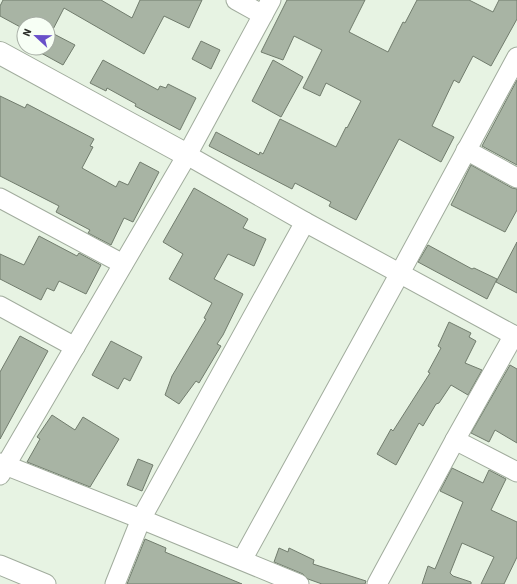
<svg xmlns="http://www.w3.org/2000/svg" width="517" height="584" font-family="'Source Sans 3',sans-serif">
	<rect width="100%" height="100%" fill="#e7f3e3"/>
	<g fill="#a8b4a4" stroke="#717c6d">
		<path d="M3 0H101L132 18 140 0H202L189 28 164 16 144 54 64 8 48 39V24H24V29L0 16V6Z"/>
		<path d="M287 0H365L349 32 388 52 403 22 405 23 417 0H469L493 12 499 0H517V19L491 66 473 56 459 83 454 80 432 126 454 137 441 162 399 139 356 220 329 206 331 202 295 183 292 189 209 146 216 132 259 155 260 152 263 154 280 119 336 147 346 127 347 128 361 101 326 83 320 96 303 88 322 50 294 36 283 60 261 52Z"/>
		<path d="M52 33 75 45 63 65 41 53 44 48H48V41Z"/>
		<path d="M201 41 220 50 211 69 192 59Z"/>
		<path d="M103 60 158 90 160 86 166 88 168 84 196 98 180 130 135 106 136 104 107 88 106 91 90 83Z"/>
		<path d="M273 60 303 77 281 117 252 101Z"/>
		<path d="M517 80V165L482 146Z"/>
		<path d="M0 96 25 108 27 104 94 139 90 146 93 147 82 168 116 187 119 181 128 185 140 162 159 172 133 222 124 218 111 245 88 233 90 230 56 212 59 206 0 176Z"/>
		<path d="M471 165 512 188 517 189V210L505 232 451 205Z"/>
		<path d="M194 188 248 219 243 228 266 239 254 266 228 254 214 279 243 294 223 335 217 344 221 346 199 383 196 381 179 404 165 395 172 376 206 319 204 318 212 303 169 279 183 254 163 242Z"/>
		<path d="M39 236 77 256 79 253 101 265 86 294 59 281 54 291 47 288 41 300 0 279V254L24 265Z"/>
		<path d="M517 242V293L496 282Z"/>
		<path d="M428 245 472 269 474 268 497 279 487 299 418 262Z"/>
		<path d="M449 322 471 333 469 337 476 341 465 363 482 370 468 395 451 385 439 403 436 404 423 426 419 423 396 465 377 454 391 429 393 431 430 373 428 372 441 348 438 346Z"/>
		<path d="M20 336 48 351 0 439V372Z"/>
		<path d="M111 341 142 357 130 381 124 378 118 389 92 375Z"/>
		<path d="M510 365 517 369V443L495 430 489 442 471 433Z"/>
		<path d="M52 415 75 430 83 417 119 439 90 487 27 462 40 439 37 437Z"/>
		<path d="M138 459 153 465 142 491 127 485Z"/>
		<path d="M452 468 483 483 489 470 506 479 491 510 517 522V557L504 584H481L494 557 462 543 450 573 453 576 471 582V584H422L428 566 435 569 463 502 440 491Z"/>
		<path d="M145 539 166 548 165 552 242 584H127Z"/>
		<path d="M279 548 288 552 289 548 314 560 313 564 366 581 365 584H322L308 579 303 574 274 562Z"/>
	</g>
	<g fill="none" stroke-linecap="round" stroke-linejoin="round">
		<defs>
			<g id="minor">
				<path d="M236 0 263 15"/>
				<path d="M466 150 517 178"/>
				<path d="M187 155 305 222 517 337"/>
				<path d="M0 198 123 264"/>
				<path d="M0 306 75 347"/>
				<path d="M514 335 455 440 517 472"/>
				<path d="M0 463 141 519 299 584"/>
				<path d="M0 475 187 155 271 0"/>
				<path d="M242 560 400 273 517 57"/>
				<path d="M0 565 46 584"/>
				<path d="M115 584 141 519 305 222"/>
				<path d="M377 584 455 440"/>
			</g>
			<path id="tertiary" d="M0 53 187 155"/>
		</defs>
		<use href="#minor" stroke="#a1ac9d" stroke-width="21"/>
		<use href="#tertiary" stroke="#a1ac9d" stroke-width="24"/>
		<use href="#minor" stroke="#fff" stroke-width="19"/>
		<use href="#tertiary" stroke="#fff" stroke-width="22"/>
	</g>
	<g transform="translate(36 36) rotate(292)"><circle r="19" fill="#f7fff5" stroke="#a6ada4"/>
	<path d="M0-3L7 15L0 10L-7 15Z" fill="#6850c9"/>
	<text y="-6" font-size="11" font-weight="bold" text-anchor="middle" fill="#2d312b">N</text>
	</g>
</svg>
